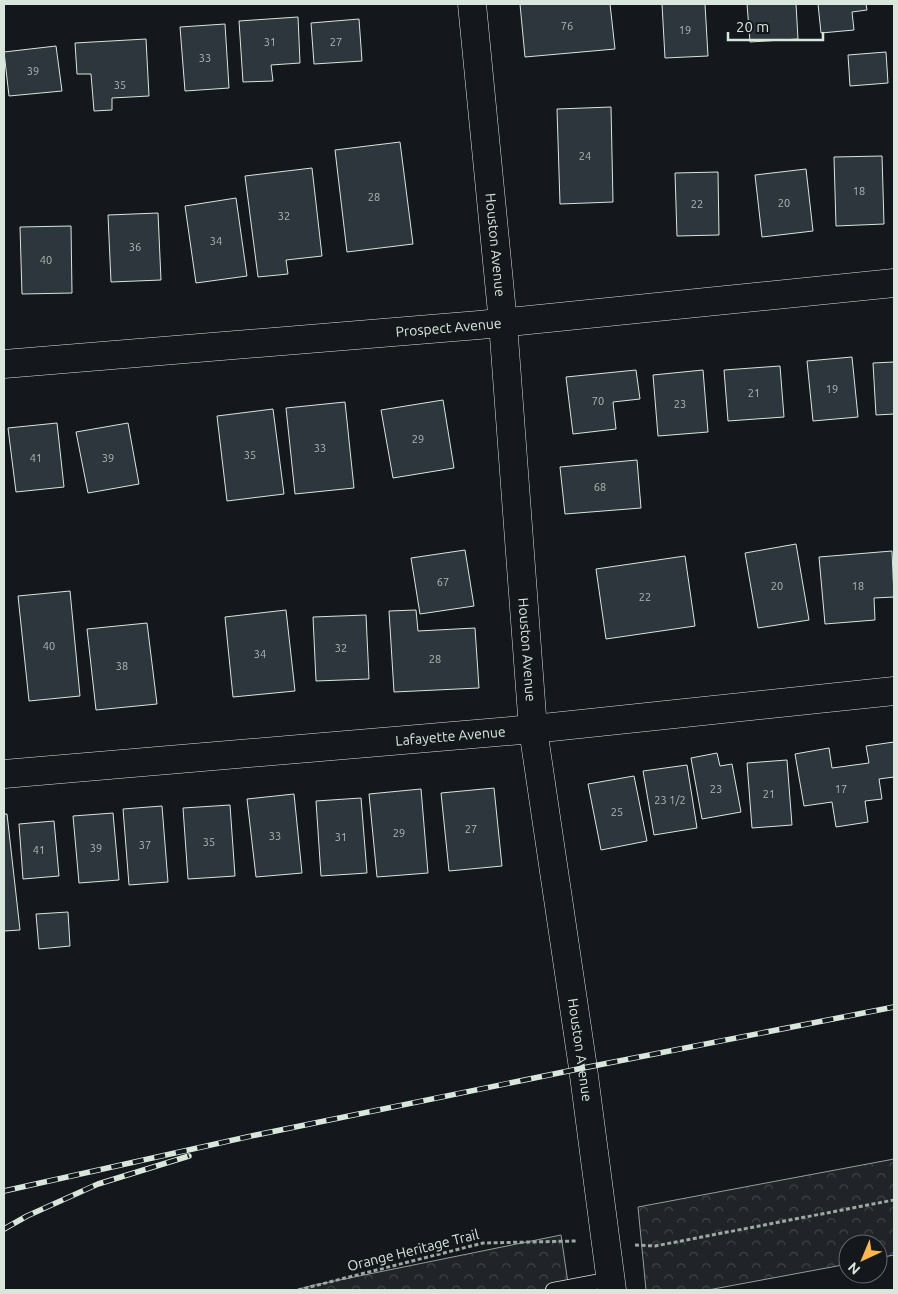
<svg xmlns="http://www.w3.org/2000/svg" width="898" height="1294" font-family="Ubuntu,sans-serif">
	<defs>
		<pattern id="forest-crowns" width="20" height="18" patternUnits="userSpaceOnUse" patternTransform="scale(1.25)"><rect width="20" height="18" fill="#202428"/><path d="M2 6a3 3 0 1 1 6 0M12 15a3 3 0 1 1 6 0" fill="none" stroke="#404447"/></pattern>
	</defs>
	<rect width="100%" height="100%" fill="#14181c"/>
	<g fill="url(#forest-crowns)" stroke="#939e99">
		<path d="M894 1159V1255L878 1258V1244H848V1264L708 1290H646L638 1207Z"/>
		<path d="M561 1235 569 1290H296L310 1286Z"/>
	</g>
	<g fill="#2c363c" stroke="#d8e6dc">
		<path d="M520 4H610L615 49 525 57Z"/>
		<path d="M662 4H705L708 56 665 58Z"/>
		<path d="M747 4H796L798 39 750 42Z"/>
		<path d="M818 4H866L867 10 852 12 854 30 821 33Z"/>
		<path d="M298 17 300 63 271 65 273 81 243 82 239 21Z"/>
		<path d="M359 19 362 61 314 64 311 23Z"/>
		<path d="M225 24 229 88 185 91 180 27Z"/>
		<path d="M146 39 149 96 112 98V110L94 111 91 74H77L75 43Z"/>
		<path d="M56 46 62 91 9 96 4 52Z"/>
		<path d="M886 52 888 83 850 86 848 55Z"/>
		<path d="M611 107 613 202 560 204 557 109Z"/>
		<path d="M400 142 413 244 347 252 335 150Z"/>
		<path d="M882 156 884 224 836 226 834 157Z"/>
		<path d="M312 168 322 256 286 260 288 274 258 277 245 176Z"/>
		<path d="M806 169 813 231 762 237 755 175Z"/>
		<path d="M718 172 719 235 677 236 675 173Z"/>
		<path d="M236 198 247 276 196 283 185 206Z"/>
		<path d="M158 213 161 280 111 282 108 215Z"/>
		<path d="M71 226 72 293 22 294 20 227Z"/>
		<path d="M852 357 858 417 813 421 807 361Z"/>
		<path d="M894 362V414L876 415 873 363Z"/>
		<path d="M780 366 784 417 728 421 724 370Z"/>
		<path d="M636 370 640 399 613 402 616 429 573 434 566 377Z"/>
		<path d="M703 370 708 432 658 436 653 375Z"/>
		<path d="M443 400 454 468 393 478 381 410Z"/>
		<path d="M345 402 354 488 295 494 286 408Z"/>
		<path d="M273 409 284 494 227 501 217 416Z"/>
		<path d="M57 423 64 487 16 492 8 428Z"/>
		<path d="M128 423 139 484 88 493 76 432Z"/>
		<path d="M637 460 641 508 565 514 560 467Z"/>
		<path d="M796 544 809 620 758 628 745 553Z"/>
		<path d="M465 550 474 606 420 614 411 558Z"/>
		<path d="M892 551 894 597 874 598 875 620 825 624 819 557Z"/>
		<path d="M685 556 695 626 606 639 596 569Z"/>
		<path d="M70 591 80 696 29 701 18 596Z"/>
		<path d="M286 610 295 691 233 697 225 617Z"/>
		<path d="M416 610 418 631 475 628 479 688 394 692 389 611Z"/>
		<path d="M366 615 369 679 316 681 313 617Z"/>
		<path d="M147 623 157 704 96 710 87 629Z"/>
		<path d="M894 742V777L879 779 882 799 865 801 868 822 836 827 832 802 804 806 795 754 829 748 832 768 869 763 866 746Z"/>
		<path d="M717 753 720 766 732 764 741 812 702 819 691 758Z"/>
		<path d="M787 760 792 825 752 828 747 763Z"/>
		<path d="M687 765 697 828 654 835 643 771Z"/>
		<path d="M634 776 647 841 601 850 588 784Z"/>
		<path d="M494 788 502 866 449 871 441 793Z"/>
		<path d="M421 789 428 873 377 877 369 794Z"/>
		<path d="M294 794 302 873 256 877 247 799Z"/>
		<path d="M361 798 367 873 321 876 316 801Z"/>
		<path d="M230 805 235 876 188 879 183 808Z"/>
		<path d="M162 806 168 882 129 885 123 809Z"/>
		<path d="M113 813 119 880 79 883 73 816Z"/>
		<path d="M4 814H7L20 930 4 931Z"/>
		<path d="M54 821 59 876 23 879 19 824Z"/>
		<path d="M68 912 70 946 39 949 36 914Z"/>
	</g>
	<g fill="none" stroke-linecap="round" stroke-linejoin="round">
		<defs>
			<path id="service" d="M553 1290 611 1279"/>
			<g id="minor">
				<path id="s1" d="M472 4 503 323 533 729 583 1068 612 1290"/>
				<path id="s2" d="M4 364 479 325 894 283"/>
				<path id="s3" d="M4 774 533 729 894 691"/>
			</g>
		</defs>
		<use href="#service" stroke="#d8e6dc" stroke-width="16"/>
		<use href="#minor" stroke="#d8e6dc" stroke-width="29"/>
		<g stroke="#9da8a2" stroke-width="3" stroke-dasharray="4 2.5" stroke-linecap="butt">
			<path d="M635 1245 655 1246 894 1200"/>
			<path d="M298 1290 483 1243 576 1241"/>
		</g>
		<use href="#service" stroke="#14181c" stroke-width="14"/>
		<use href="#minor" stroke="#14181c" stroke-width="28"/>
		<defs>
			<g id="rail">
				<path d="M4 1191 256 1135 583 1068 894 1007"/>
				<path d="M4 1229 27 1216 98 1184 189 1156"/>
			</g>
		</defs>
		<use href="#rail" stroke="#d8e6dc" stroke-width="5.5"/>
		<use href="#rail" stroke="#14181c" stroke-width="4" stroke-dasharray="11" stroke-linecap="butt"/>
	</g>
	<g text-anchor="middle" stroke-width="4" stroke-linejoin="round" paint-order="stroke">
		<g font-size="11" fill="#adbab4">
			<text x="567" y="30">76</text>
			<text x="685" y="34">19</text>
			<text x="270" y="46">31</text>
			<text x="336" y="46">27</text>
			<text x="205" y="62">33</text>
			<text x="33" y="75">39</text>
			<text x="120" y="89">35</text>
			<text x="585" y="160">24</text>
			<text x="859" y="195">18</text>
			<text x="374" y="201">28</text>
			<text x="784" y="207">20</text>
			<text x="697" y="208">22</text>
			<text x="284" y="220">32</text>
			<text x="216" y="245">34</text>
			<text x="135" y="251">36</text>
			<text x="46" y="264">40</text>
			<text x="832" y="393">19</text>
			<text x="754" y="397">21</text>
			<text x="598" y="405">70</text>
			<text x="680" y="408">23</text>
			<text x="418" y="443">29</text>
			<text x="320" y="452">33</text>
			<text x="250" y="459">35</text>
			<text x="36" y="462">41</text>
			<text x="108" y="462">39</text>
			<text x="600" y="491">68</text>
			<text x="443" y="586">67</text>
			<text x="777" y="590">20</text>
			<text x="858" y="590">18</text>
			<text x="645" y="601">22</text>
			<text x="49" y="650">40</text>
			<text x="341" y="652">32</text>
			<text x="260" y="658">34</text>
			<text x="435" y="663">28</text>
			<text x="122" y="670">38</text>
			<text x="716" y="793">23</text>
			<text x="841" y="793">17</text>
			<text x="769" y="798">21</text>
			<text x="670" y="804">23 1/2</text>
			<text x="617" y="816">25</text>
			<text x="471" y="833">27</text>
			<text x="399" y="837">29</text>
			<text x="275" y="840">33</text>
			<text x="341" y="841">31</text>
			<text x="209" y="846">35</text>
			<text x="145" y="849">37</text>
			<text x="96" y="852">39</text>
			<text x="39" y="854">41</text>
		</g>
		<g font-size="14" fill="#d8e6dc" stroke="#14181c">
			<text dy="5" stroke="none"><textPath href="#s1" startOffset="242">Houston Avenue</textPath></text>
			<text dy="5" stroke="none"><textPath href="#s2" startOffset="446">Prospect Avenue</textPath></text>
			<text dy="5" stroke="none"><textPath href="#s1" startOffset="648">Houston Avenue</textPath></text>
			<text dy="5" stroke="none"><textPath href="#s3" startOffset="448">Lafayette Avenue</textPath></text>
			<text dy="5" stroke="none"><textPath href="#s1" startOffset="1052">Houston Avenue</textPath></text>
			<text transform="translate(413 1250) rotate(-14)" y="5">Orange Heritage Trail</text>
		</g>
	</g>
	<rect width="898" height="1294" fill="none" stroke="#d8e6dc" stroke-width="10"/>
	<g transform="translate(863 1259) rotate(224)"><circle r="24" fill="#14181c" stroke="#626a69"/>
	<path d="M0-4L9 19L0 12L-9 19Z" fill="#ffb74d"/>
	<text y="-8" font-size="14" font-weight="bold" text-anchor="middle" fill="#d8e6dc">N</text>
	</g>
	<path d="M728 32v8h95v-8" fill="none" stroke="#d8e6dc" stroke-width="2.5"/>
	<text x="736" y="32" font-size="15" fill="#d8e6dc" stroke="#14181c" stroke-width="4" paint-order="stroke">20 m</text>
</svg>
